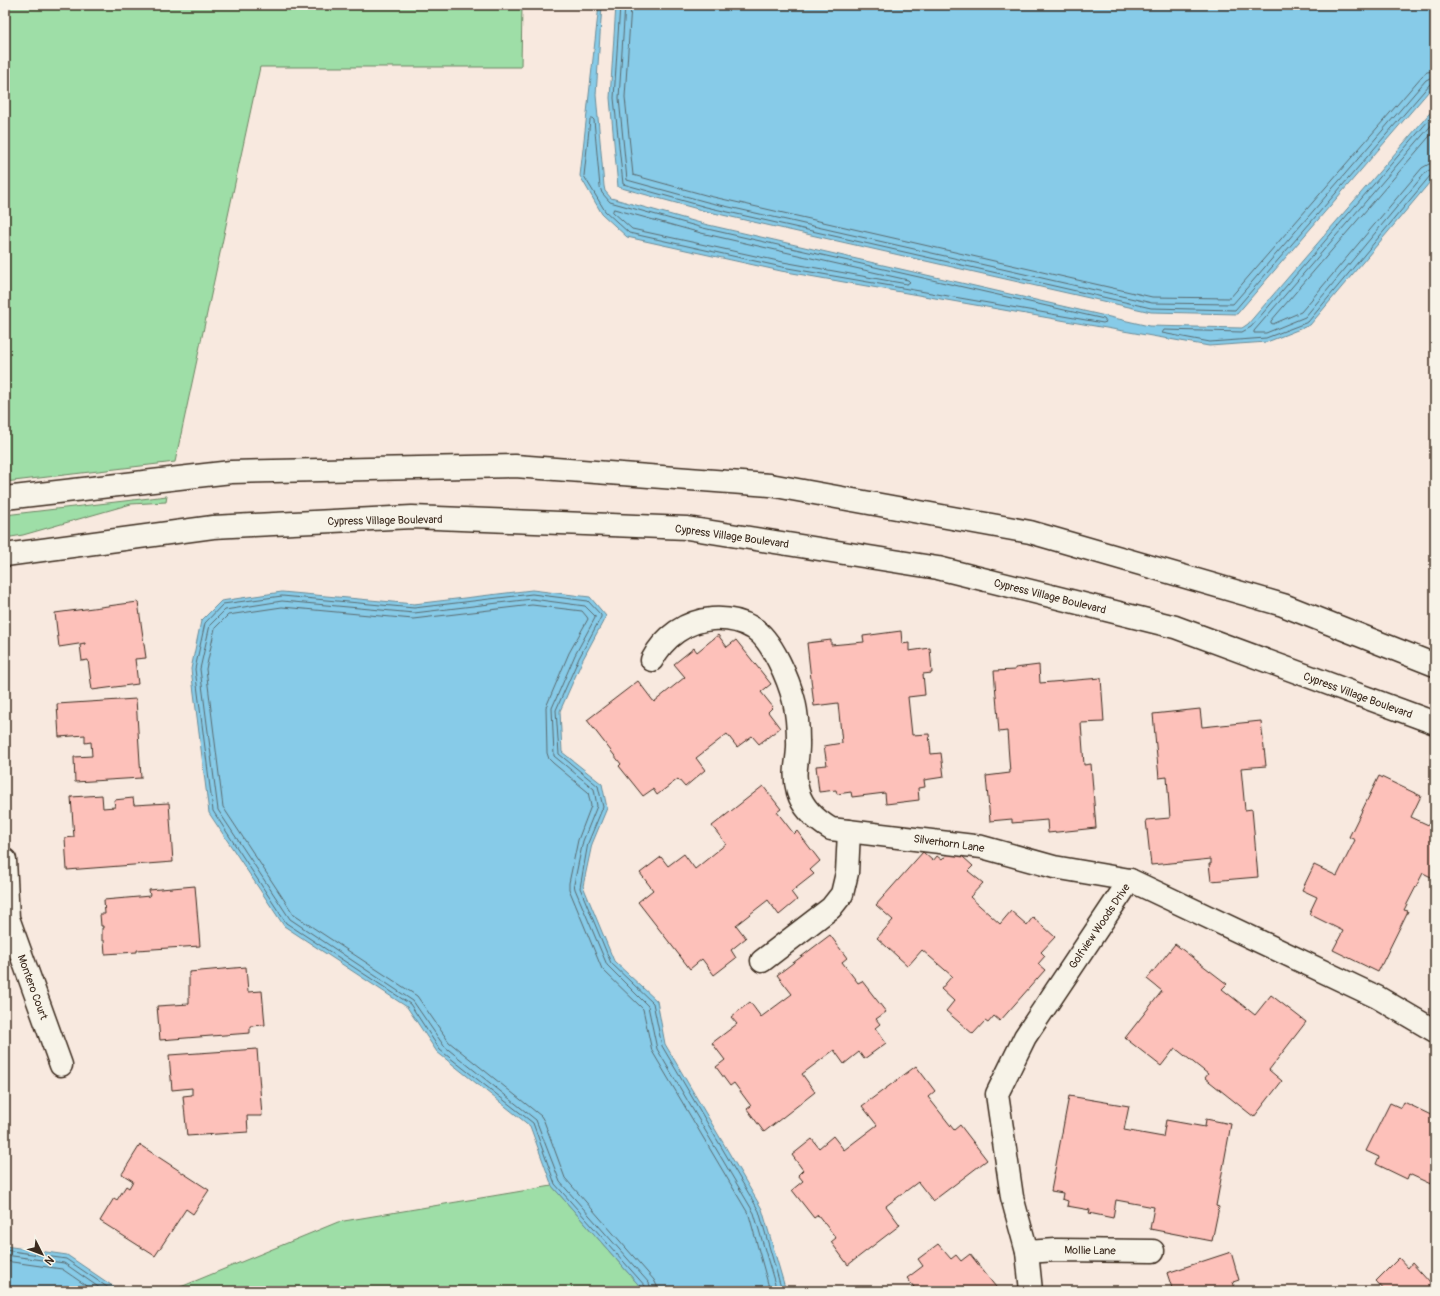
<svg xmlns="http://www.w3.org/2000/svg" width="1440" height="1296" font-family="Pangolin,sans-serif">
	<rect width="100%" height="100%" fill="#f8e9df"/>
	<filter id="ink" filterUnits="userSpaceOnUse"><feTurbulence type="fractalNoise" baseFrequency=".025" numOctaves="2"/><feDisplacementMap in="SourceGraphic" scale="8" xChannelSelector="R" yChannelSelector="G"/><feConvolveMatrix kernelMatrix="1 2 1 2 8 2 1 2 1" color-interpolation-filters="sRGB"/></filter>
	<g filter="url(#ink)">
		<g fill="#9edea7" stroke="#6c8462">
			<path d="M5 5H522L521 67H260L175 462 5 482Z"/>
			<path d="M167 496 166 502 131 504 23 535 5 538V515Z"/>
			<path d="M552 1186 644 1291H171L338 1222Z"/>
		</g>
		<g fill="#87cbe8" stroke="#698b97">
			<path d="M599 5H602L596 95 604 186 605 191 611 198 704 224 1149 326 1242 328 1248 324 1435 107V176L1310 325 1267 342 1209 346 781 271 627 237 602 214 580 176Z"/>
			<path d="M616 5H1435V84L1237 314 1151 312 705 211 618 187 610 98Z"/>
			<path d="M532 590 590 597 606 616 583 659 560 711 562 752 602 784 607 808 592 844 583 886 614 961 657 1001 665 1044 762 1209 786 1291H644L552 1186 530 1126 437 1052 407 1007 284 926 209 813 191 669 201 621 221 601 282 592 414 604Z"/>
			<path d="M5 1246 67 1255 120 1291H5Z"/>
		</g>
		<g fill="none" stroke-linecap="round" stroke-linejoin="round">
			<g stroke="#596a6f" stroke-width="1">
				<path d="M620 5 614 98 623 184 706 207 1151 308 1235 310 1430 84 1435 82"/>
				<path d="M625 5 619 98 627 180 707 202 1152 303 1233 304 1426 80 1430 78 1435 77"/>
				<path d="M631 5 625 97 633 175 709 196 1152 297 1230 298 1422 76 1427 72 1435 71"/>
				<path d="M1435 113 1251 327 1242 332 1164 330 1162 333 1210 342 1266 338 1308 322 1430 176 1435 174"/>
				<path d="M592 118 594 120 600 187 602 193 610 202 703 228 1104 319 1106 322 1103 323 782 267 629 233 605 211 584 176 590 120Z"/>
				<path d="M1435 121 1254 331V333H1266L1305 317 1426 172 1430 170 1435 169"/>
				<path d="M1435 130 1271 321V323L1273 324 1301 312 1422 168 1429 164 1435 163"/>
				<path d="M614 209 701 233 908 280 910 282 907 284 783 262 632 229 613 212Z"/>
				<path d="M5 1250 66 1259 113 1291"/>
				<path d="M5 1255 64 1263 104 1291"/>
				<path d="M5 1261 62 1269 94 1291"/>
				<path d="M647 1291 646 1287 555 1184 533 1123 440 1050 410 1004 286 923 213 811 195 669 205 623 223 604 282 596 414 608 532 594 588 601 601 615V617L579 658 556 710 559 754 598 786 603 807 588 843 580 888 611 963 653 1003 662 1046 759 1211 782 1291"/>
				<path d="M652 1291 649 1283 560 1182 536 1120 444 1046 413 1001 290 919 218 810 200 669 210 625 225 610 282 601 414 613 532 599 585 606 595 616V618L575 655 552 708 554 756 594 789 597 806 583 841 574 884 575 889 607 965 648 1006 657 1049 754 1213 777 1291"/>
				<path d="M658 1291 657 1286 654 1280 565 1178 544 1121 541 1116 449 1042 417 996 294 915 223 807 206 669 215 628 228 615 282 607 413 619 532 605 582 611 587 617 588 619 569 653 546 707 547 753 549 759 553 763 588 792 591 806 578 840 569 883V889L602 969 643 1009 652 1051 749 1215 770 1291"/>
			</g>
		</g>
		<g fill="#fdc1ba" stroke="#3b2a1e">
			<path d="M138 602 146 658 135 659 138 684 92 690 88 660 82 661 80 645 85 644V643L59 647 55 613Z"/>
			<path d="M901 631 902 644 909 643V651L930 648 932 673 923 674 925 695 908 697 912 735 929 734 931 754 941 753 944 777 924 780 925 787 918 788 919 800 886 804 885 793 852 797 851 792 837 794 836 790 819 792 816 766 827 765 824 746 842 743 838 703 814 706 807 643 831 640V645L864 642 863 636Z"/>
			<path d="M718 635 727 647 736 640 771 684 761 692 773 707 768 712 780 728 759 744 752 736 737 747 727 734 696 758 705 770 685 787 678 779 657 795 653 789 643 796 619 766 621 764 587 720 638 681 654 702 685 677 674 664 694 648 697 652Z"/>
			<path d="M1039 665 1040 683 1101 678 1104 722 1081 723 1084 765 1091 764 1096 828 1048 833 1047 820 1012 823V819L990 821 986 776 1010 773 1007 731 999 732 994 671 1015 670V668Z"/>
			<path d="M136 699 141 778 75 782 74 757 92 756 91 742 85 743V735L59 737 57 704Z"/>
			<path d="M1200 709 1202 727 1261 721 1266 766 1241 768 1245 810 1252 809 1258 877 1211 881 1209 864H1211V859L1151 865 1146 820 1170 818 1167 777 1159 778 1153 714Z"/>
			<path d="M1379 776 1421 796 1411 817 1435 828V879L1423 873 1404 910 1408 911 1378 972 1333 950 1343 931 1309 914 1317 897 1302 890 1314 865 1337 876 1355 840 1349 837Z"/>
			<path d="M763 786 781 809 777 812 794 834 797 831 820 861 810 870 814 874 791 892 797 900 779 915 768 900 736 925 746 938 731 950 736 958 714 975 702 959 690 969 638 902 653 890 640 873 661 857 668 866 684 854 695 869 726 844 712 826Z"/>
			<path d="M102 795 103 808 115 807 114 800 133 798 134 805 169 803 173 862 67 870 65 838 74 837 71 797Z"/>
			<path d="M953 848 973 866 968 871 983 883 970 897 1000 924 1011 911 1027 925 1033 917 1055 937 1041 952 1045 956 1038 964 1045 970 1000 1021 994 1016 988 1023 985 1021 973 1034 946 1011 954 1001 941 989 952 976 922 950 908 966 877 938 893 920 876 905 923 852 933 861 937 856 942 860Z"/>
			<path d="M195 886 200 946 137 950V952L105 954 104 940H102V928H103V926H101L100 914H105L104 900 150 896 149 890Z"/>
			<path d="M830 935 847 958 842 962 858 983 862 981 886 1012 876 1019 880 1024 875 1028 886 1043 864 1059 859 1052 844 1064 834 1050 802 1074 815 1092 764 1132 747 1109 751 1106 734 1083 730 1086 716 1067 725 1060 712 1043 737 1024 731 1017 750 1002 761 1017 792 994 777 975Z"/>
			<path d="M1175 944 1227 984 1222 989 1255 1015 1271 995 1306 1022 1269 1070 1282 1081 1254 1117 1205 1078 1208 1074 1175 1048 1161 1066 1125 1038 1162 991 1147 979Z"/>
			<path d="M246 967 248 992 262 991 265 1025 250 1026V1033L160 1040 157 1006 189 1004V972Z"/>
			<path d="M257 1049 262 1116H247L248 1132 187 1136 183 1096 192 1095V1088L172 1090 169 1055Z"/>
			<path d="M916 1066 935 1091 928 1097 954 1130 960 1125 987 1160 933 1201 918 1182 886 1206 900 1225 848 1265 831 1242 836 1238 818 1215 814 1218 792 1190 803 1181 798 1175 803 1170 792 1155 812 1139 819 1148 833 1136 844 1150 877 1125 862 1106Z"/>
			<path d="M1069 1096 1129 1106 1124 1130 1163 1137 1166 1120 1205 1127 1206 1119 1231 1124 1216 1206 1219 1207 1212 1241 1150 1229 1154 1207 1116 1200 1113 1218 1089 1213 1090 1210 1067 1206 1068 1201 1062 1199 1063 1193 1051 1191Z"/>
			<path d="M1404 1102 1435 1117 1433 1123 1435 1124V1186L1409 1174 1407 1179 1376 1164 1379 1157 1366 1151 1390 1103 1401 1108Z"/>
			<path d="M140 1145 209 1190 193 1214 186 1209 155 1256 100 1221 114 1198 117 1200 126 1186 129 1188 133 1181 122 1174Z"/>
			<path d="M938 1244 951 1259 956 1255 961 1261 970 1254 999 1291H917L907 1278 923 1266 918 1259Z"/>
			<path d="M1231 1252 1239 1280 1233 1282 1236 1291H1173L1167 1273Z"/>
			<path d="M1399 1258 1408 1268 1412 1263 1431 1284 1435 1280V1291H1385L1376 1281Z"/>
			<path d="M1130 1288 1131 1291H1120Z"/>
		</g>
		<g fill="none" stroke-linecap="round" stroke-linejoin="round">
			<defs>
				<g id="minor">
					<path d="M5 498 231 472 515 466 770 485 1030 532 1283 605 1435 665"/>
					<path d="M5 555 213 527 412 517 687 528 938 568 1175 627 1435 723"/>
					<path d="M652 660C664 637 686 621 712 619 727 618 740 620 753 628 772 639 789 681 794 701 797 714 798 728 798 741 799 760 792 771 798 792 803 809 816 820 831 829L982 847 1054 867 1130 880"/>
					<path d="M5 860 8 918 61 1065"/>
					<path d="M762 961 831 908 842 894 847 873 849 831"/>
					<path d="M1027 1252 1056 1250 1153 1251"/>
					<path d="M1031 1291 1027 1252 1012 1197 997 1094 1025 1037 1130 880 1377 997 1435 1031"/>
				</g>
			</defs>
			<use href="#minor" stroke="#3b2a1e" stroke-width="25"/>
			<use href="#minor" stroke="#f7f3e8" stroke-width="22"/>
		</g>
	</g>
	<g text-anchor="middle" stroke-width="3" stroke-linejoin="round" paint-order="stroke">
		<g font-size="11" fill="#3b2a1e" stroke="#f7f3e8">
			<text transform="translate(385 520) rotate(-1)" y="4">Cypress Village Boulevard</text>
			<text transform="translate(732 536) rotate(8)" y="4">Cypress Village Boulevard</text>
			<text transform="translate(1050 596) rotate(14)" y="4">Cypress Village Boulevard</text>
			<text transform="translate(1358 695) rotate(20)" y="4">Cypress Village Boulevard</text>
			<text transform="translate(949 843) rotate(8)" y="4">Silverhorn Lane</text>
			<text transform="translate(1099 926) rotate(-56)" y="4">Golfview Woods Drive</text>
			<text transform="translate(33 987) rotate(70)" y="4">Montero Court</text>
			<text transform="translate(1090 1250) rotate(1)" y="4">Mollie Lane</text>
		</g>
	</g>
	<rect width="1440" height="1296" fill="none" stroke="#f7f3e8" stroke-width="20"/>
	<rect x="10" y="10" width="1420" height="1276" fill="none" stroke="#3b2a1e" stroke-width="1.5" filter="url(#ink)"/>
	<g transform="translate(42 1254) rotate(132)" stroke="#f7f3e8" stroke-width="3" paint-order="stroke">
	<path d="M0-3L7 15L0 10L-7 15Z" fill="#3b2a1e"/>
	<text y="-6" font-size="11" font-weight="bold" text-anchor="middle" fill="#3b2a1e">N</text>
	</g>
</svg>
